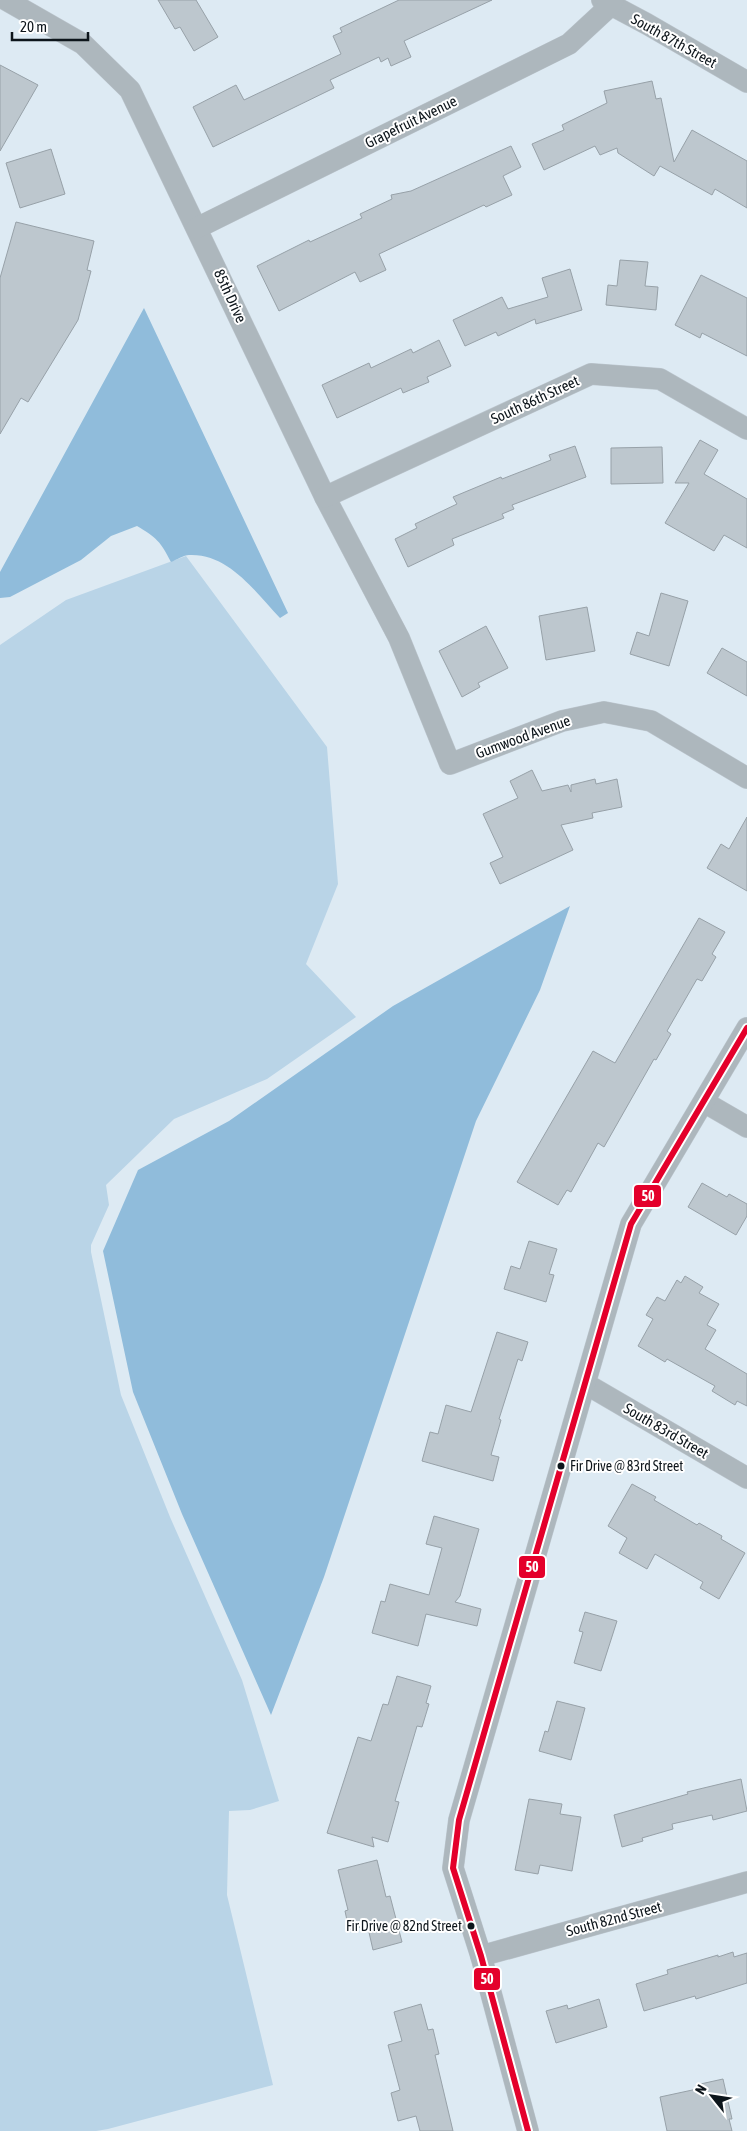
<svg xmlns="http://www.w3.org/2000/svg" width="747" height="2131" font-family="'Asap Condensed',sans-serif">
	<rect width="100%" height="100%" fill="#ddeaf3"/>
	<path fill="#b9d4e7" d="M186 556 327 747 338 884 306 964 356 1017 267 1079 174 1119 106 1185 109 1205 91 1245V1252L121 1395 170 1517 242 1680 279 1801 250 1810 229 1811 227 1895 273 2085 108 2129 96 2131H0V645L66 600Z"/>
	<g fill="#90bcdb">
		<path d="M144 308 288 613 280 618C255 592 229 553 189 555 184 555 176 560 171 562 161 542 156 537 137 526L111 536 81 560 10 597 0 598V572Z"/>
		<path d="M570 906 540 990 476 1121 324 1577 271 1715 182 1514 133 1392 103 1251 138 1170 229 1121 393 1006Z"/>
	</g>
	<g fill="#bdc7ce" stroke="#97a1a8">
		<path d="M158 0H196L218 37 194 51 180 27 175 29Z"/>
		<path d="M399 0H492L404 41 411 57 391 66 388 58 381 62 379 57 330 80 334 88 213 147 193 107 236 85 244 100 341 54 333 36 342 32 340 28Z"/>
		<path d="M0 65 38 85 0 151Z"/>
		<path d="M652 81 656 99 661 98 674 162 692 130 747 161V208L715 189 712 195 660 166 654 176 618 153 617 148 600 155 595 146 544 170 532 144 564 130 562 125 607 103 604 91Z"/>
		<path d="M511 146 521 167 503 176 512 195 486 207 484 205 379 254 386 270 360 282 355 272 279 311 257 266 309 240 310 242 362 218 360 214 392 199 391 195 411 191Z"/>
		<path d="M51 149 65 194 20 208 6 163Z"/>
		<path d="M16 222 94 241 87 270 91 271 78 320 28 402 21 398 0 434V278Z"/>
		<path d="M620 260 648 262 645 286 658 287 656 310 606 305 608 285 617 286Z"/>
		<path d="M570 269 582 310 536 324 535 319 498 336 496 332 465 346 453 320 502 297 508 309 548 297 542 278Z"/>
		<path d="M701 275 747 298V356L702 333 700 338 675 325Z"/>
		<path d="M439 340 451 366 427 377 429 382 403 393 401 388 337 418 322 385 369 363 371 368 411 349 413 353Z"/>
		<path d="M700 440 718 450 704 474 747 499V548L724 535 714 551 665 523 689 483H675Z"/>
		<path d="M575 446 586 477 512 505 514 509 502 514 504 518 452 539 454 545 408 567 395 539 417 528 415 524 457 504 453 497 501 477 502 479 551 460 549 455Z"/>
		<path d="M662 447 663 483 611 484V448Z"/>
		<path d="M661 593 688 601 669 666 630 654 637 632 649 636Z"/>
		<path d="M587 607 595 651 546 660 539 616Z"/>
		<path d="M486 626 508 668 478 683 480 687 462 697 439 651Z"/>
		<path d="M722 648 747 662V696L707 673Z"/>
		<path d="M532 770 542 791 568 785 571 792V785L595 779 596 784 617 779 622 807 592 813 593 818 561 825 573 850 500 884 490 863 503 857 483 814 518 798 510 781Z"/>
		<path d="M747 817V891L707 868 721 844 729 849Z"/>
		<path d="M699 918 725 932 712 954 716 957 702 981 697 979 667 1031 671 1034 656 1060 654 1059 604 1147 598 1143 571 1192 567 1190 558 1205 517 1182 593 1051 615 1063Z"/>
		<path d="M702 1183 727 1197 729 1194 747 1204V1216L736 1235 688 1207Z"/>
		<path d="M529 1241 557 1249 549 1274 554 1275 546 1302 504 1289 511 1266 520 1269Z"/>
		<path d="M685 1276 703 1287 699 1293 719 1304 707 1325 716 1330 705 1349 747 1374V1406L737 1401 735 1405 712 1391 715 1386 667 1359 665 1362 638 1346 653 1319 646 1315 657 1297 665 1301 677 1280 681 1283Z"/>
		<path d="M497 1332 528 1342 522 1361 518 1359 499 1419 501 1420 491 1455 499 1457 493 1481 422 1461 430 1432 438 1434 446 1405 471 1412Z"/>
		<path d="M632 1484 656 1497 654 1500 697 1525 699 1523 722 1536 721 1539 745 1553 719 1599 700 1588 703 1582 655 1554 647 1569 619 1553 627 1538 608 1526Z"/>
		<path d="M434 1516 479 1529 460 1596 455 1602 481 1609 477 1626 426 1614 418 1646 372 1633 381 1601 385 1602 390 1584 429 1595 442 1548 426 1544Z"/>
		<path d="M585 1612 617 1621 601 1671 574 1663 583 1632 579 1631Z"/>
		<path d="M397 1676 431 1686 426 1703 429 1704 422 1727 417 1726 395 1801 399 1802 388 1842 372 1837 374 1847 327 1833 358 1737 371 1741 383 1704 388 1705Z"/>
		<path d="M557 1701 585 1708 571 1760 539 1751 545 1731 548 1732Z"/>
		<path d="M741 1779 747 1811 713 1820 712 1815 672 1824 673 1829 642 1838 643 1841 622 1847 614 1815 688 1794 687 1792Z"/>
		<path d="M529 1799 562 1804 560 1814 581 1817 572 1871 540 1865 538 1874 515 1870Z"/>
		<path d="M377 1860 386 1897 390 1896 402 1942 373 1950 368 1928 365 1929 364 1926 349 1930 345 1911 348 1910 338 1870Z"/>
		<path d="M733 1952 734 1957 747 1953V1983L696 1999 695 1996 644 2011 636 1984 668 1974 667 1970 718 1955V1957Z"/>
		<path d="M599 1999 607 2027 556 2043 546 2011 567 2005 568 2009Z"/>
		<path d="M421 2004 428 2030 433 2029 439 2054 435 2055 453 2131H420L416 2116 398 2121 391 2093 400 2090 388 2045 402 2041 394 2012Z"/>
		<path d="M723 2079 732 2119H729L732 2131H667L660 2097 697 2089 696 2085Z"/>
	</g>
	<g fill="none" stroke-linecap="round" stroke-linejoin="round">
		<defs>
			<g id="minor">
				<path d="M6 0 83 44 130 90 325 497 399 638 450 764 562 721 604 712 651 721 747 778"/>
				<path d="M602 0 647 24 747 82"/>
				<path d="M197 228 569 44 610 6 613 0"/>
				<path d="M325 497 591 374 660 379 747 429"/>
				<path d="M704 1102 747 1127"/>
				<path d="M586 1384 747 1478"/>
				<path d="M481 1956 747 1882"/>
				<path d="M528 2131 481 1956 453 1868 459 1820 631 1224 747 1028"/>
			</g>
		</defs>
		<use href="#minor" stroke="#bdc7cf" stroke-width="22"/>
		<use href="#minor" stroke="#adb7bd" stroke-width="21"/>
		<defs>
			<path id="bus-1" d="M528 2131 481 1956 453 1868 459 1820 631 1224 747 1028"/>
		</defs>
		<use href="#bus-1" stroke="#fff" stroke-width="10"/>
		<use href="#bus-1" stroke="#e4002b" stroke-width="6"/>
	</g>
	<g fill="#0d151b" stroke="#fff" stroke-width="2">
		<circle cx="561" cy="1466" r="4.5"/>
		<circle cx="471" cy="1926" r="4.5"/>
	</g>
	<g text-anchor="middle" stroke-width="4" stroke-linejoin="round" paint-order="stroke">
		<g font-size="14" fill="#0d151b" stroke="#fff" text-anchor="start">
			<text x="570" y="1471">Fir Drive @ 83rd Street</text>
			<text x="462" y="1931" text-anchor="end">Fir Drive @ 82nd Street</text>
		</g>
		<g font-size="15" fill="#0d151b" stroke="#fff">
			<text transform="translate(674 41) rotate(29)" y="5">South 87th Street</text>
			<text transform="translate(411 122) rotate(-26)" y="5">Grapefruit Avenue</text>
			<text transform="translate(230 296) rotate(65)" y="5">85th Drive</text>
			<text transform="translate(535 400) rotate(-25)" y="5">South 86th Street</text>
			<text transform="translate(523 737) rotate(-20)" y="5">Gumwood Avenue</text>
			<text transform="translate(666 1431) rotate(30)" y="5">South 83rd Street</text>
			<text transform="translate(614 1919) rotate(-15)" y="5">South 82nd Street</text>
		</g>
	</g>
	<g stroke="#fff" stroke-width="2">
		<rect x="633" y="1184" width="29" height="24" rx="5" fill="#e4002b"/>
		<rect x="518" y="1555" width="28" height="24" rx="5" fill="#e4002b"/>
		<rect x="473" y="1967" width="28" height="24" rx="5" fill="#e4002b"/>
	</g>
	<g font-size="14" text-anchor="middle" font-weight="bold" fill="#fff">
		<text x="648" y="1201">50</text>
		<text x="532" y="1572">50</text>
		<text x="487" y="1984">50</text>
	</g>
	<g transform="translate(712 2096) rotate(300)" stroke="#ffffff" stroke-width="4" paint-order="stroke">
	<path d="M0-4L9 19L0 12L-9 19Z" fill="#0d151b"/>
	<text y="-8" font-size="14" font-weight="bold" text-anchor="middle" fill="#0d151b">N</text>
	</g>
	<path d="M12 32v8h76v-8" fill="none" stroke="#0d151b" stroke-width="2.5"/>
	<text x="20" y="32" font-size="15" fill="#0d151b" stroke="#ffffff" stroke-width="4" paint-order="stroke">20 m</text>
</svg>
